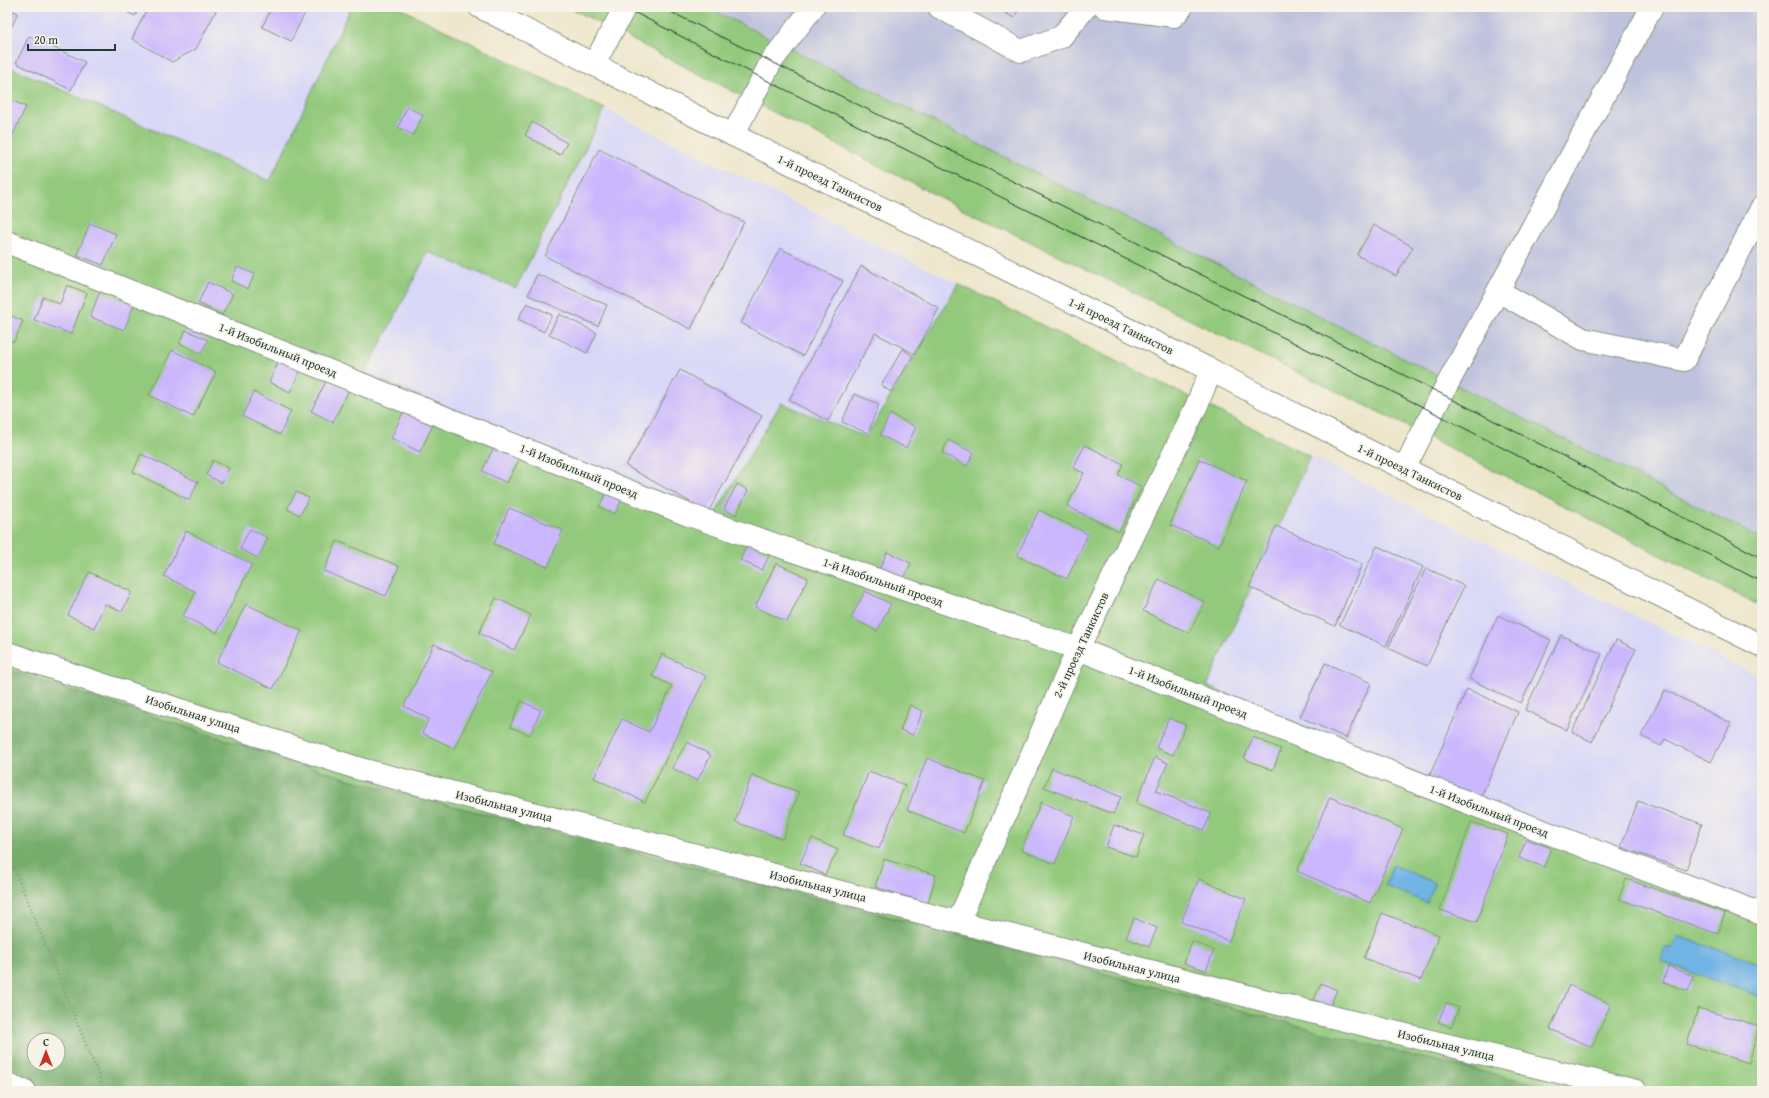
<svg xmlns="http://www.w3.org/2000/svg" width="1769" height="1098" font-family="'Gentium Book Plus',serif">
	<rect width="100%" height="100%" fill="#f7f3e8"/>
	<filter id="ink" filterUnits="userSpaceOnUse"><feTurbulence type="fractalNoise" baseFrequency=".025" numOctaves="2"/><feDisplacementMap in="SourceGraphic" scale="8" xChannelSelector="R" yChannelSelector="G"/><feConvolveMatrix kernelMatrix="1 2 1 2 8 2 1 2 1" color-interpolation-filters="sRGB"/></filter>
	<filter id="wash" filterUnits="userSpaceOnUse"><feTurbulence type="fractalNoise" baseFrequency=".012" numOctaves="4" result="noise"/><feDisplacementMap in="SourceGraphic" scale="16" xChannelSelector="R" yChannelSelector="G"/><feGaussianBlur stdDeviation="0.9" result="paint"/><feColorMatrix in="noise" values="0 0 0 0 0 0 0 0 0 0 0 0 0 0 0 0 0 1.4 0 .05"/><feComposite in="paint" operator="in"/></filter>
	<g filter="url(#wash)">
		<rect width="100%" height="100%" fill="#eee6cb"/>
		<g fill="#d8d7f8">
			<path d="M7 7H351L270 181 7 66Z"/>
			<path d="M605 109 958 284 866 438 781 403 713 517 365 374 428 252 516 287Z"/>
			<path d="M1310 456 1762 678V905L1491 805 1207 686Z"/>
		</g>
		<path fill="#bfc2dd" d="M707 7H1762V539Z"/>
		<g fill="#93c97c" stroke="#598358">
			<path d="M351 7H398L605 109 516 288 428 252 365 374 713 517 781 403 866 437 958 284 1310 456 1207 686 1491 805 1762 905V1091H1568L1405 1054 960 935 351 780 7 670V66L270 181Z"/>
			<path d="M568 7H707L1762 539V607L1387 416 965 210Z"/>
		</g>
		<path fill="#76ad6c" stroke="#4a7550" fill-rule="evenodd" d="M7 670 351 780 960 935 1405 1054 1568 1091H25L7 1085ZM34 1040H58V1064H34Z"/>
		<g fill="#6fb3e5" stroke="#47788c">
			<path d="M1393 865 1435 883 1427 903 1385 886Z"/>
			<path d="M1677 936 1762 964V997L1661 962 1664 949 1673 947Z"/>
		</g>
		<g id="blocks">
			<g fill="#cab7fd">
				<path d="M116 7H140L135 16Z"/>
				<path d="M148 7H218L196 49 172 62 132 39Z"/>
				<path d="M272 7H297L306 11 291 41 262 27Z"/>
				<path d="M996 7H1020L1014 18Z"/>
				<path d="M7 8 18 13 11 28 7 26Z"/>
				<path d="M29 36 85 62 71 90 16 63Z"/>
				<path d="M7 98 26 107 7 147Z"/>
				<path d="M407 107 423 115 413 135 398 127Z"/>
				<path d="M532 122 567 143 560 155 525 135Z"/>
				<path d="M599 149 744 222 691 329 545 256Z"/>
				<path d="M90 223 116 234 103 265 77 255Z"/>
				<path d="M1374 225 1413 247 1396 276 1357 255Z"/>
				<path d="M780 248 843 281 803 356 741 323Z"/>
				<path d="M861 266 939 308 915 354 875 333 828 421 789 400Z"/>
				<path d="M237 267 255 274 248 289 231 281Z"/>
				<path d="M537 274 607 305 598 326 528 295Z"/>
				<path d="M208 282 233 294 222 315 198 303Z"/>
				<path d="M67 285 87 293 71 334 34 320 43 297 60 304Z"/>
				<path d="M100 291 134 305 124 330 90 317Z"/>
				<path d="M527 303 552 315 544 332 518 319Z"/>
				<path d="M7 314 23 321 14 342 7 339Z"/>
				<path d="M559 314 597 333 587 353 549 334Z"/>
				<path d="M186 330 208 340 201 354 179 343Z"/>
				<path d="M903 349 913 356 891 392 881 385Z"/>
				<path d="M172 350 216 372 193 417 149 395Z"/>
				<path d="M280 359 301 370 290 392 269 382Z"/>
				<path d="M680 370 762 416 708 512 626 466Z"/>
				<path d="M328 377 350 388 333 422 311 411Z"/>
				<path d="M254 392 291 411 280 435 242 416Z"/>
				<path d="M854 394 879 404 868 433 842 422Z"/>
				<path d="M405 408 434 423 420 452 391 438Z"/>
				<path d="M890 414 916 427 906 448 880 435Z"/>
				<path d="M948 440 974 453 967 466 942 453Z"/>
				<path d="M496 443 521 456 507 483 482 471Z"/>
				<path d="M1085 445 1123 464 1118 475 1142 487 1119 532 1067 506 1084 473 1073 468Z"/>
				<path d="M141 454 198 482 189 500 133 472Z"/>
				<path d="M1199 459 1247 481 1219 546 1170 525Z"/>
				<path d="M213 460 229 468 222 483 206 475Z"/>
				<path d="M737 484 748 490 736 515 724 509Z"/>
				<path d="M608 490 623 497 615 514 599 507Z"/>
				<path d="M296 492 309 498 300 515 287 509Z"/>
				<path d="M509 508 563 530 548 567 494 544Z"/>
				<path d="M1039 510 1088 534 1067 579 1017 556Z"/>
				<path d="M1276 526 1362 564 1335 626 1249 587Z"/>
				<path d="M250 529 268 538 258 558 240 549Z"/>
				<path d="M186 531 252 564 217 633 183 616 196 592 164 576Z"/>
				<path d="M337 541 399 566 386 596 324 571Z"/>
				<path d="M748 543 770 554 762 570 740 560Z"/>
				<path d="M1377 546 1423 567 1386 646 1340 625Z"/>
				<path d="M887 552 911 563 902 583 878 572Z"/>
				<path d="M776 563 808 578 787 622 755 607Z"/>
				<path d="M1426 568 1464 586 1427 666 1388 648Z"/>
				<path d="M89 572 132 592 122 612 105 604 94 628 68 615Z"/>
				<path d="M1159 579 1205 602 1189 633 1143 611Z"/>
				<path d="M865 591 891 604 877 631 851 618Z"/>
				<path d="M496 598 531 615 514 650 479 633Z"/>
				<path d="M246 604 302 631 273 689 217 662Z"/>
				<path d="M1498 615 1551 640 1521 703 1469 679Z"/>
				<path d="M1561 635 1602 654 1567 730 1525 710Z"/>
				<path d="M1616 640 1636 649 1592 742 1572 732Z"/>
				<path d="M434 644 492 672 454 748 422 733 429 719 404 706Z"/>
				<path d="M662 654 706 676 645 802 594 778 622 719 649 732 672 686 652 676Z"/>
				<path d="M1325 663 1371 683 1346 738 1300 717Z"/>
				<path d="M1467 689 1518 712 1480 799 1429 777Z"/>
				<path d="M1665 690 1731 723 1711 762 1665 739 1661 746 1641 736Z"/>
				<path d="M521 701 541 710 530 735 510 727Z"/>
				<path d="M910 705 923 711 913 735 900 730Z"/>
				<path d="M1169 718 1186 725 1173 755 1156 748Z"/>
				<path d="M1253 737 1281 749 1273 770 1244 759Z"/>
				<path d="M687 742 711 755 697 781 672 768Z"/>
				<path d="M1155 757 1168 763 1156 791 1211 813 1204 830 1136 803Z"/>
				<path d="M927 758 985 781 964 833 907 810Z"/>
				<path d="M1052 768 1121 797 1113 814 1044 787Z"/>
				<path d="M869 771 905 785 879 849 843 835Z"/>
				<path d="M752 775 799 792 783 839 735 822Z"/>
				<path d="M1330 797 1403 829 1370 903 1297 871Z"/>
				<path d="M1638 801 1702 824 1686 870 1621 847Z"/>
				<path d="M1041 802 1074 816 1055 864 1021 850Z"/>
				<path d="M1471 822 1508 834 1477 922 1440 910Z"/>
				<path d="M1114 825 1144 835 1136 857 1106 847Z"/>
				<path d="M812 838 838 850 825 875 800 863Z"/>
				<path d="M1526 839 1551 848 1544 867 1519 858Z"/>
				<path d="M884 859 936 875 928 903 875 887Z"/>
				<path d="M1199 879 1246 899 1229 941 1181 922Z"/>
				<path d="M1626 879 1725 913 1718 934 1619 899Z"/>
				<path d="M1382 913 1439 935 1421 980 1364 958Z"/>
				<path d="M1134 918 1157 928 1149 947 1126 938Z"/>
				<path d="M1192 941 1214 950 1206 971 1184 963Z"/>
				<path d="M1668 966 1694 976 1688 991 1663 982Z"/>
				<path d="M1321 983 1337 990 1330 1006 1314 1000Z"/>
				<path d="M1569 985 1611 1004 1592 1047 1550 1029Z"/>
				<path d="M1446 1003 1459 1008 1451 1027 1438 1022Z"/>
				<path d="M1698 1008 1759 1026 1749 1063 1687 1044Z"/>
			</g>
		</g>
	</g>
	<g filter="url(#ink)">
		<use href="#blocks" fill-opacity="0" stroke="#869280" stroke-width="1"/>
		<g fill="none" stroke-linecap="round" stroke-linejoin="round">
			<defs>
				<g id="minor">
					<path d="M939 7 1021 51 1061 37 1086 7"/>
					<path d="M1105 7 1174 16 1182 7"/>
					<path d="M594 64 625 7"/>
					<path d="M733 135 771 62 813 7"/>
					<path d="M7 242 686 514 1078 649 1474 805 1762 914"/>
					<path d="M1498 291 1583 339 1684 360 1762 207"/>
					<path d="M1404 469 1442 394 1652 7"/>
					<path d="M7 653 360 769 1279 1004 1636 1091"/>
					<path d="M958 922 1078 649 1196 407 1211 370"/>
					<path d="M7 1085 25 1091"/>
				</g>
				<path id="major" d="M480 7 733 135 1211 370 1292 413 1762 646"/>
			</defs>
			<use href="#minor" stroke="#869280" stroke-width="24"/>
			<use href="#major" stroke="#869280" stroke-width="24"/>
			<path stroke="#869280" stroke-width="2.5" stroke-dasharray="1 3" stroke-linecap="butt" d="M7 844 8 853 105 1091"/>
			<use href="#minor" stroke="#fff" stroke-width="22"/>
			<use href="#major" stroke="#fff" stroke-width="22"/>
			<g stroke="#1f3d34" stroke-width="1">
				<path d="M624 7 762 78 1433 412 1762 582"/>
				<path d="M661 7 1442 394 1762 558"/>
			</g>
		</g>
	</g>
	<g text-anchor="middle" stroke-width="3" stroke-linejoin="round" paint-order="stroke">
		<g font-size="12" fill="#1f3d34" stroke="#f7f3e8">
			<text transform="translate(830 183) rotate(26)" y="4">1-й проезд Танкистов</text>
			<text transform="translate(1121 326) rotate(26)" y="4">1-й проезд Танкистов</text>
			<text transform="translate(278 350) rotate(22)" y="4">1-й Изобильный проезд</text>
			<text transform="translate(579 471) rotate(22)" y="4">1-й Изобильный проезд</text>
			<text transform="translate(1410 472) rotate(26)" y="4">1-й проезд Танкистов</text>
			<text transform="translate(883 582) rotate(19)" y="4">1-й Изобильный проезд</text>
			<text transform="translate(1081 645) rotate(-65)" y="4">2-й проезд Танкистов</text>
			<text transform="translate(1188 692) rotate(21)" y="4">1-й Изобильный проезд</text>
			<text transform="translate(193 714) rotate(18)" y="4">Изобильная улица</text>
			<text transform="translate(504 806) rotate(14)" y="4">Изобильная улица</text>
			<text transform="translate(1489 811) rotate(21)" y="4">1-й Изобильный проезд</text>
			<text transform="translate(818 886) rotate(14)" y="4">Изобильная улица</text>
			<text transform="translate(1132 967) rotate(14)" y="4">Изобильная улица</text>
			<text transform="translate(1446 1045) rotate(14)" y="4">Изобильная улица</text>
		</g>
	</g>
	<rect width="1769" height="1098" fill="none" stroke="#f7f3e8" stroke-width="24"/>
	<g transform="translate(46 1052)"><circle r="19" fill="#f7f3e8" stroke="#a1aaa0"/>
	<path d="M0-3L7 15L0 10L-7 15Z" fill="#c8321e"/>
	<text y="-6" font-size="11" font-weight="bold" text-anchor="middle" fill="#1f3d34">С</text>
	</g>
	<path d="M28 44v6h87v-6" fill="none" stroke="#1f3d34" stroke-width="2"/>
	<text x="34" y="44" font-size="12" fill="#1f3d34" stroke="#f7f3e8" stroke-width="3" paint-order="stroke">20 m</text>
</svg>
